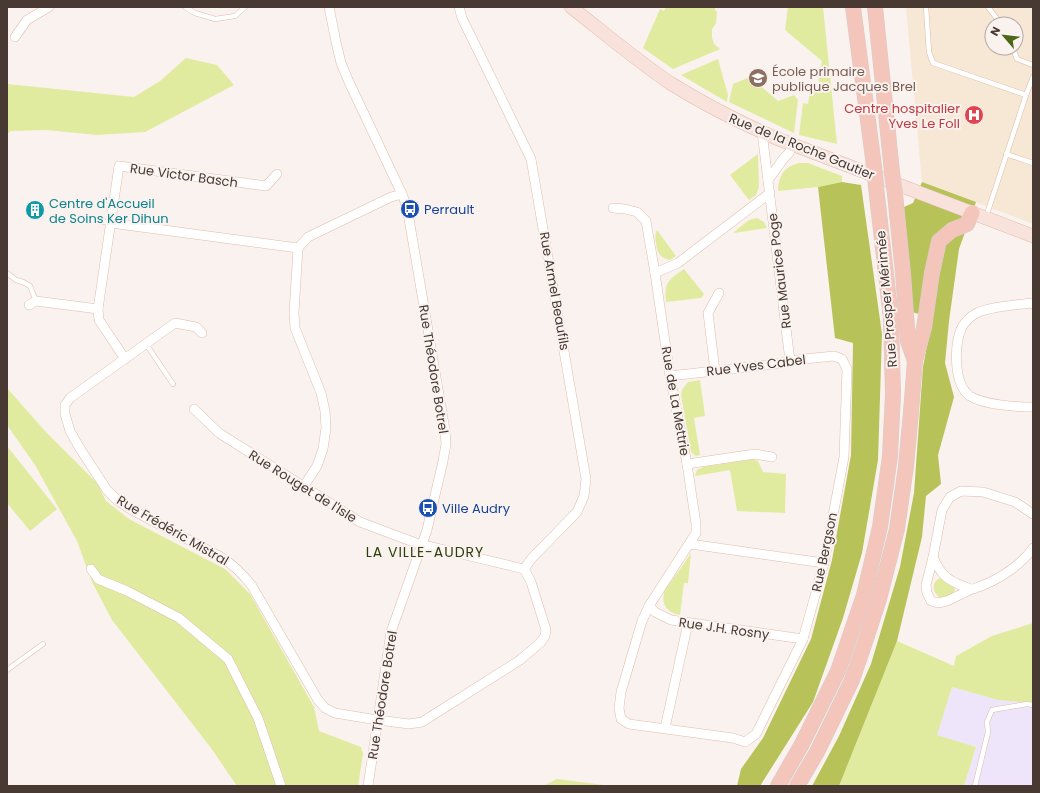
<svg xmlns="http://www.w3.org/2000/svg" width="1040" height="793" font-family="Poppins,sans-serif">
	<rect width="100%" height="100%" fill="#faf2ee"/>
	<path fill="#efe5fa" d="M952 687 998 700 1033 703V786H964L976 747 936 735Z"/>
	<path fill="#f7e7d5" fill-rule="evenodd" d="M906 7H1033V224L922 182ZM992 24H1016V48H992Z"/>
	<g fill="#e1eb9f">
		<path d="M666 7H715V10L717 12 716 23 712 29V38L714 44 720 49 673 69 643 48 660 9 664 11Z"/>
		<path d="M788 7H823L837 144 799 135 803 103 808 104 811 85 818 84 822 61 785 30Z"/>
		<path d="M186 58 217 65 234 85 145 132 97 135 46 130 11 131 7 134V84L134 97 160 81Z"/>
		<path d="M718 59 728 95 727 102 681 75Z"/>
		<path d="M750 77 778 101 794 95 798 100 794 133 729 102 733 84Z"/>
		<path d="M758 154 759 187 756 195 749 200 730 175Z"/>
		<path d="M799 163H808L842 176V182L818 187 778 191C778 176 785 166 799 163Z"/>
		<path d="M757 218 764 222 767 228 734 233 735 231 749 220Z"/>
		<path d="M657 230 676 256 670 260C660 258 657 253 656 243 655 238 655 235 657 230Z"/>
		<path d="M684 269 704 294 701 298 666 302C664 281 669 280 684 269Z"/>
		<path d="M700 380 705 416 694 418 700 455 696 456 691 452 681 395 682 390 688 382Z"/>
		<path d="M7 388 45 431 97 483 106 501 129 519 225 569 250 594 314 707 319 731 361 747 363 754 358 786H237L211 748 112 620 92 582 77 541 35 465 7 425Z"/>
		<path d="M7 446 57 509 30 531 7 503Z"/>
		<path d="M753 459 758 461 763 472 786 474 785 513 737 511 730 470 695 476 697 470 703 467Z"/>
		<path d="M691 553 688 583H684L680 615C669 613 661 606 664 593 665 588 670 584 673 579 679 571 685 562 691 553Z"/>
		<path d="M942 578 954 586 955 591C950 596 946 598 939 597 931 591 932 579 942 578Z"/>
		<path d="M1033 623V703L998 700 952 687 937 735 976 747 964 786H839L897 641 954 666 956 656 992 636Z"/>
		<path d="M557 779 612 786H543Z"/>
	</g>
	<g fill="#b7c259">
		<path d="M842 182 861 185 882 334 878 460 862 553 843 618 813 702 760 786H737L741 769 763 738 811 639 832 560 851 455 853 343 835 338 818 187Z"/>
		<path d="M922 182 976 202 959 249 949 321 945 363 954 397 938 455 941 484 926 496 922 537 897 641 839 786H812L839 736 871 664 900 567 914 493 923 367 932 318 912 312 904 207 913 203Z"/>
	</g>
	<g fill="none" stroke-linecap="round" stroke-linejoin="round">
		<defs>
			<g id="lane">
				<path d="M185 7 195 13 215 19 235 16 245 7"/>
				<path d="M926 7 929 52 933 63 1026 95 986 217"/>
				<path d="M988 7 1001 24"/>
				<path d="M1013 48 1017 59 1033 65"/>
				<path d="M1026 95 1033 77"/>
				<path d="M1006 154 1033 163"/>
				<path d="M89 220 111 223"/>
				<path d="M7 273 16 280 23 282 30 286 36 301"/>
				<path d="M146 344 173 384"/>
				<path d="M7 670 43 644"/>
				<path d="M975 786 988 732 987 722 992 710 1027 704 1033 705"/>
			</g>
			<g id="street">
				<path d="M329 7 336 42 341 63 349 82 402 194 407 207 445 430 446 444 443 461 427 530 391 632 368 786"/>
				<path d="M459 7 462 18 531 159 586 479 584 496 577 512 532 558 524 569"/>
				<path d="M15 37 27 20 49 7"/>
				<path d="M762 132 790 361"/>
				<path d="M768 180 784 158 789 153 793 144"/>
				<path d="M613 208 625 209 637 212 646 221 655 273 670 376 687 464 696 524V533L649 606 642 621 621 692 619 708 621 719 629 724 733 738 745 742 756 734 803 639 824 563 844 457 847 369 842 359 834 356 804 359 776 364 670 376"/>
				<path d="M111 223 298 248"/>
				<path d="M298 248 294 313 295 328 321 393 325 411 326 428 323 449 317 466 304 486"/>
				<path d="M298 248 308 237 391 197 402 194"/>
				<path d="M655 273 678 263 770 193"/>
				<path d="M1033 304 1031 303C1017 305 986 307 975 314 970 317 965 322 962 327 954 344 953 384 970 396 984 405 1017 407 1033 407"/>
				<path d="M29 305 36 301 98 309"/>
				<path d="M202 333 196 327 175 323 70 398 65 405V414L70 431 79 447 107 490 118 501 132 510 221 557C234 565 242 573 252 586L318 700 325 708 335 713 371 719 409 724 422 722 520 660 541 642 545 636 546 630 531 582 524 569"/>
				<path d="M125 359 99 320 98 309 119 166 266 186 277 174"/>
				<path d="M715 371 708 313 719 293"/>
				<path d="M194 409 219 433 360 522 416 543 524 569"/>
				<path d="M687 464 755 454 772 457"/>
				<path d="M690 544 824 563"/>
				<path d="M933 557C940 573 946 580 963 586 966 587 969 589 972 589 975 589 978 587 981 586 1000 579 1022 564 1033 548"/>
				<path d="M91 569 98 579 127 591 179 618 228 659 258 718 281 786"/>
				<path d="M972 589 947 601 938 603 931 601 927 593 926 585 933 557 942 510 950 497 961 491 983 492 1015 502 1033 514"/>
				<path d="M649 606 655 612 671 620 803 639"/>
				<path d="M665 728 688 623"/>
			</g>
			<path id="secondary" d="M571 7C603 32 636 60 670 83 705 105 741 123 778 139L1033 236"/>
			<g id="primary">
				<path d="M853 7 874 166"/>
				<path d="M875 7 892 172"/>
				<path d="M915 361 924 328 932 273 939 241 952 230 967 224 972 213"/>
				<path d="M778 786 802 744 838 671 864 595 880 527 890 456 893 394 891 318 876 187"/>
				<path d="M797 786 817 752 852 680 866 639 879 599 897 529 906 466 911 412 915 361 908 341 903 273 895 194"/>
			</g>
		</defs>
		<use href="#lane" stroke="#e0bba9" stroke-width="5.5"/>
		<use href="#street" stroke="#e0bba9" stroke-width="10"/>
		<use href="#secondary" stroke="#e0bba9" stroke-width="14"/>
		<use href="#primary" stroke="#d3cfce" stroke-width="16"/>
		<use href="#lane" stroke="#fff" stroke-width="4.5"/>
		<use href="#street" stroke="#fff" stroke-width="9"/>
		<use href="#secondary" stroke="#f9e2dc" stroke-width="13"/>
		<use href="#primary" stroke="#f4c5ba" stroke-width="15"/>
		<defs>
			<g id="primary-bridge">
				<path d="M874 166 876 187"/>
				<path d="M892 172 895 194"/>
			</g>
		</defs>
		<use href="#primary-bridge" stroke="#d3cfce" stroke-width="16" stroke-linecap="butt"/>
		<use href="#primary-bridge" stroke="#f4c5ba" stroke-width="15"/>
	</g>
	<defs>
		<symbol id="school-disc" viewBox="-11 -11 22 22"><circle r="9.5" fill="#8d6e63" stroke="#faf2ee"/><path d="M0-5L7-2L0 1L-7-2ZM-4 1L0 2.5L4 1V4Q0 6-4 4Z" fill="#fff"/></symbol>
		<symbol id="hospital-disc" viewBox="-11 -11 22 22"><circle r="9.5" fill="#e0444e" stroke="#faf2ee"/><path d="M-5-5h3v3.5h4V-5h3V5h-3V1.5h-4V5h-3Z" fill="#fff"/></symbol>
		<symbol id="bus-disc" viewBox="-11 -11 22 22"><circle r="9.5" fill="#1a4fb4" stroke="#faf2ee"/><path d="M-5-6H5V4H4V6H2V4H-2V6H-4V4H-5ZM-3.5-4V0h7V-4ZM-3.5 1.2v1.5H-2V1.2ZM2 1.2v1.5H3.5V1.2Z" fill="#fff"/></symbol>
		<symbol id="building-disc" viewBox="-11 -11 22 22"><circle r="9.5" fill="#0f9aa8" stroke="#faf2ee"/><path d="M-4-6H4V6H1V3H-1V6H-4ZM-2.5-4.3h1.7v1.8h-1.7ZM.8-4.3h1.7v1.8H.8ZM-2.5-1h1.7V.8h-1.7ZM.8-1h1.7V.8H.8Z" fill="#fff"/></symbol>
	</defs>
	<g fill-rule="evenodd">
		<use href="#school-disc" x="747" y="67" width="22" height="22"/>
		<use href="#hospital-disc" x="963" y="104" width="22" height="22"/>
		<use href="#bus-disc" x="399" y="198" width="22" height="22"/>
		<use href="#building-disc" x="24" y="199" width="22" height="22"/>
		<use href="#bus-disc" x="417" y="497" width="22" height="22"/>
	</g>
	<g text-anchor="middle" stroke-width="4" stroke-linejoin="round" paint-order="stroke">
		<g font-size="13" fill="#785e54" stroke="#faf2ee" text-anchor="start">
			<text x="772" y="76">École primaire<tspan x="772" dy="15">publique Jacques Brel</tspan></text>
		</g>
		<g font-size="13" fill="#be3a42" stroke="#faf2ee" text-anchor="end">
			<text x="960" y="113">Centre hospitalier<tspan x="960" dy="15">Yves Le Foll</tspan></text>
		</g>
		<g font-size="13" fill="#483932" stroke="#faf2ee">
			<text transform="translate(802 146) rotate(22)" y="5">Rue de la Roche Gautier</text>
			<text transform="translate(184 175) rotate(8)" y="5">Rue Victor Basch</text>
			<text transform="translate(779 271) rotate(-97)" y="5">Rue Maurice Poge</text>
			<text transform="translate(555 291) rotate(80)" y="5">Rue Armel Beaufils</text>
			<text transform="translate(886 299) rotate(-95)" y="5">Rue Prosper Mérimée</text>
			<text transform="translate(756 365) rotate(-7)" y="5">Rue Yves Cabel</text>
			<text transform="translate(434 369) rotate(81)" y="5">Rue Théodore Botrel</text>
			<text transform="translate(676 401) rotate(80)" y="5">Rue de La Mettrie</text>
			<text transform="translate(303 486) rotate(32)" y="5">Rue Rouget de l'Isle</text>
			<text transform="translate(173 530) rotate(30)" y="5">Rue Frédéric Mistral</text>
			<text transform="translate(824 552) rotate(-78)" y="5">Rue Bergson</text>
			<text transform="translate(724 628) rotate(8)" y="5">Rue J.H. Rosny</text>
			<text transform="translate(382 695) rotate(-81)" y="5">Rue Théodore Botrel</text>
		</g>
		<g font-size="13" fill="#0d838f" stroke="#faf2ee" text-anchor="start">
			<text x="49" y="208">Centre d'Accueil<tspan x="49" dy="15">de Soins Ker Dihun</tspan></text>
		</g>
		<g font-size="13" fill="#164399" stroke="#faf2ee" text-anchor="start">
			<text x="424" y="214">Perrault</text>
			<text x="442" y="513">Ville Audry</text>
		</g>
		<g font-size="14" letter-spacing="1" fill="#2e4009" stroke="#faf2ee">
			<text x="425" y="557">LA VILLE-AUDRY</text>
		</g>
	</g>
	<rect width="1040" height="793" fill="none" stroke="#483932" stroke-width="16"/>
	<g transform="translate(1004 36) rotate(298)"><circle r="19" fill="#faf2ee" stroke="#b3a8a3"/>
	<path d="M0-3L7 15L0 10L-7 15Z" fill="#4d6719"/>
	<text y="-6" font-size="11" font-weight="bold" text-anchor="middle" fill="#483932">N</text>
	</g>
</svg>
